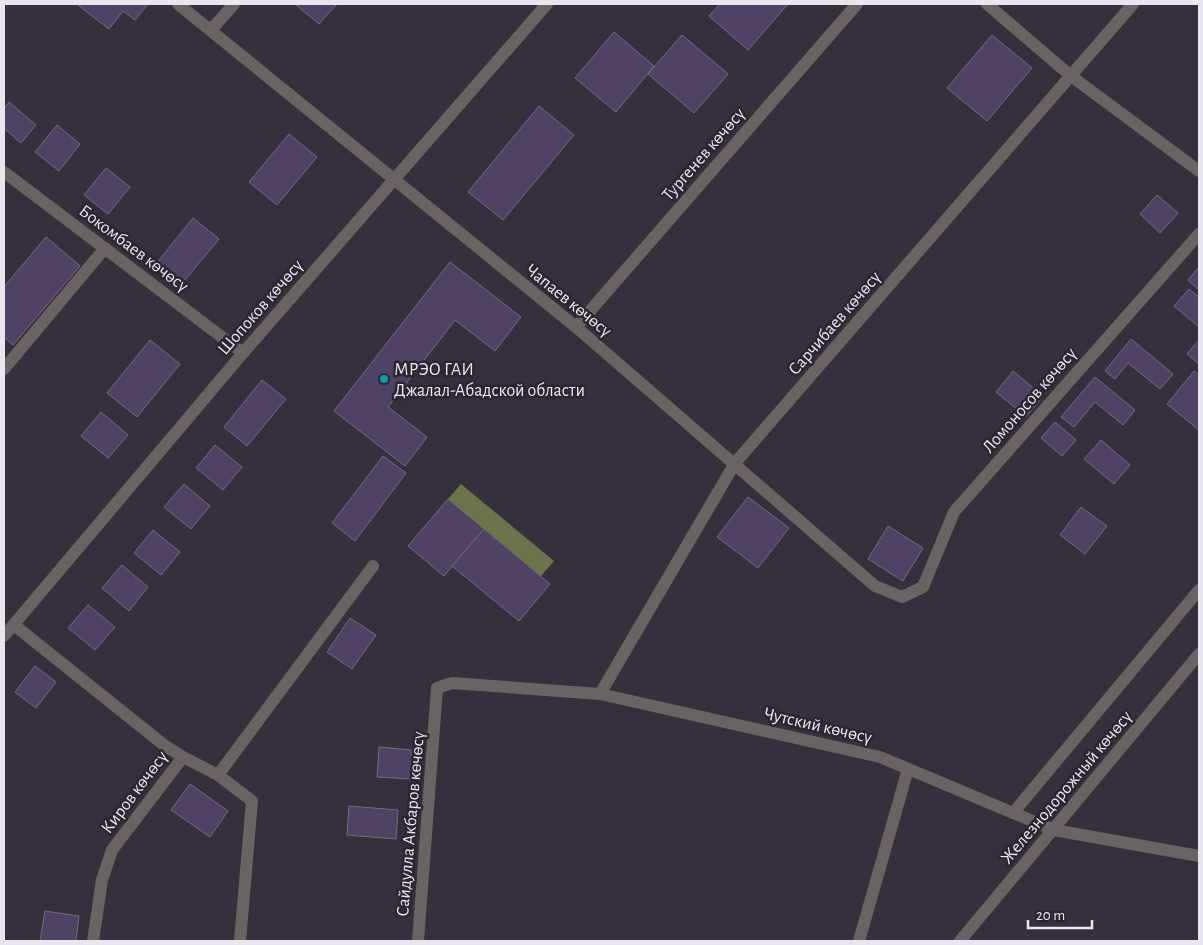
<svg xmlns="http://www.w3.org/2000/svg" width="1203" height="945" font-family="'Alegreya Sans',sans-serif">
	<rect width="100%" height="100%" fill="#36303d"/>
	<path fill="#6b744b" d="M461 484 554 561 541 576 448 499Z"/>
	<g fill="#4f4265" stroke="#726d7c">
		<path d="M80 4H148L135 20 123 11 109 29 78 5Z"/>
		<path d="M295 4H337L319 24Z"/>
		<path d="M720 4H788L748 50 709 16Z"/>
		<path d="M614 32 654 66 616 112 575 78Z"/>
		<path d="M682 35 728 74 694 113 648 74Z"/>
		<path d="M992 35 1032 68 987 121 947 88Z"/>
		<path d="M9 102 36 125 21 143 4 128V109Z"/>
		<path d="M539 106 574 135 503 220 468 192Z"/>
		<path d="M57 125 80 144 59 171 35 152Z"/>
		<path d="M289 134 317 157 277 205 249 182Z"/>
		<path d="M106 168 130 187 108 214 84 195Z"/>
		<path d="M1157 195 1178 213 1160 233 1140 214Z"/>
		<path d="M193 218 219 239 180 286 155 265Z"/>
		<path d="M46 237 80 266 13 345 4 337V287Z"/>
		<path d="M450 262 521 317 495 351 455 320 388 407 427 437 405 466 334 411Z"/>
		<path d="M1199 267V290L1188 280Z"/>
		<path d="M1189 289 1199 297V327L1174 306Z"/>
		<path d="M1131 339 1173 374 1160 389 1128 363 1115 379 1105 371Z"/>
		<path d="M150 340 180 364 137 417 107 393Z"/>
		<path d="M1199 340V364L1187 354Z"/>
		<path d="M1013 371 1043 396 1026 417 996 392Z"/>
		<path d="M1194 371 1199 375V430L1167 404Z"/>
		<path d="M1095 377 1135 410 1123 425 1095 402 1074 427 1061 417Z"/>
		<path d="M262 380 286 399 247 446 224 427Z"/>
		<path d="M101 412 128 435 108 458 81 436Z"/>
		<path d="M1055 422 1076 440 1062 456 1041 438Z"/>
		<path d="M1101 440 1130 465 1114 484 1084 459Z"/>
		<path d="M215 445 242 467 223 490 196 468Z"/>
		<path d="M383 456 406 473 355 541 332 523Z"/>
		<path d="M184 484 210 506 191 529 164 507Z"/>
		<path d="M748 497 789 528 758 568 717 537Z"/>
		<path d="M448 499 484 529 444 576 408 546Z"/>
		<path d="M1081 507 1107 526 1085 554 1060 535Z"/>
		<path d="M888 526 923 548 903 581 868 559Z"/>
		<path d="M484 529 550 584 519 621 452 566Z"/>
		<path d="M153 530 180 552 161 575 134 553Z"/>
		<path d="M122 565 148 587 129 611 102 588Z"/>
		<path d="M88 605 115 627 95 650 68 628Z"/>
		<path d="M350 618 376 635 352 669 327 652Z"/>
		<path d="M35 666 56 682 36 708 15 692Z"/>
		<path d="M379 747 412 750 410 779 377 777Z"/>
		<path d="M190 784 228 811 210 837 171 810Z"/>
		<path d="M349 806 398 810 396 839 347 835Z"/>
		<path d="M45 911 79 916 76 941H40Z"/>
	</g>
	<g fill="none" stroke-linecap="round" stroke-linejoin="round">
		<g stroke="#6b6363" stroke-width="12">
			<path d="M178 4 576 327 875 586 902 597 923 587 954 512 1199 234"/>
			<path d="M987 4 1071 76 1199 171"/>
			<path d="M211 30 234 4"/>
			<path d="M4 172 243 353"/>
			<path d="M576 327 857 4"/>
			<path d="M4 369 105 248"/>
			<path d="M14 625 164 745 183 757 112 850 102 880 93 941"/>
			<path d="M4 636 243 353 547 4"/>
			<path d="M600 694 735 463 1133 4"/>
			<path d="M183 757 218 775 252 801 240 941"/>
			<path d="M218 775 373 566"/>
			<path d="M1013 813 1199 590"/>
			<path d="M418 941 437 688 452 683 600 694 880 757 1054 830 1199 856"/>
			<path d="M859 941 908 769"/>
			<path d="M960 941 1199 654"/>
		</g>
	</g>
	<circle fill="#0f9aa8" stroke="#2c2632" stroke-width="2" cx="384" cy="379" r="5"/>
	<g text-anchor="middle" stroke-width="5" stroke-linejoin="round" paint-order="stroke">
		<g font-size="18" fill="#eae6ef" stroke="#2c2632">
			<text transform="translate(703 154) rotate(-49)" y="6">Тургенев көчөсү</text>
			<text transform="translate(134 248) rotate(37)" y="6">Бокомбаев көчөсү</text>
			<text transform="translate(569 300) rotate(39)" y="6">Чапаев көчөсү</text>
			<text transform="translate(260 307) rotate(-49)" y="6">Шопоков көчөсү</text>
			<text transform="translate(834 323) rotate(-49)" y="6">Сарчибаев көчөсү</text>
			<text transform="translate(1029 400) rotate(-49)" y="6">Ломоносов көчөсү</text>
			<text transform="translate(818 725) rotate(13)" y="6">Чутский көчөсү</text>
			<text transform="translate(1066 787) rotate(-50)" y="6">Железнодорожный көчөсү</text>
			<text transform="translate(134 792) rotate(-53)" y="6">Киров көчөсү</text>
			<text transform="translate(410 824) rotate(-85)" y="6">Сайдулла Акбаров көчөсү</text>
		</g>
		<g font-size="18" fill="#eae6ef" stroke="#2c2632" text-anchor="start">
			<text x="394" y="375">МРЭО ГАИ<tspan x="394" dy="21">Джалал-Абадской области</tspan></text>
		</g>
	</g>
	<rect width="1203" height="945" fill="none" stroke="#eae6ef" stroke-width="10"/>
	<path d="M1028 920v8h64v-8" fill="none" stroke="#eae6ef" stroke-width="2.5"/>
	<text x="1036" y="920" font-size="15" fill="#eae6ef" stroke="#2c2632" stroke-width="4" paint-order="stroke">20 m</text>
</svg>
